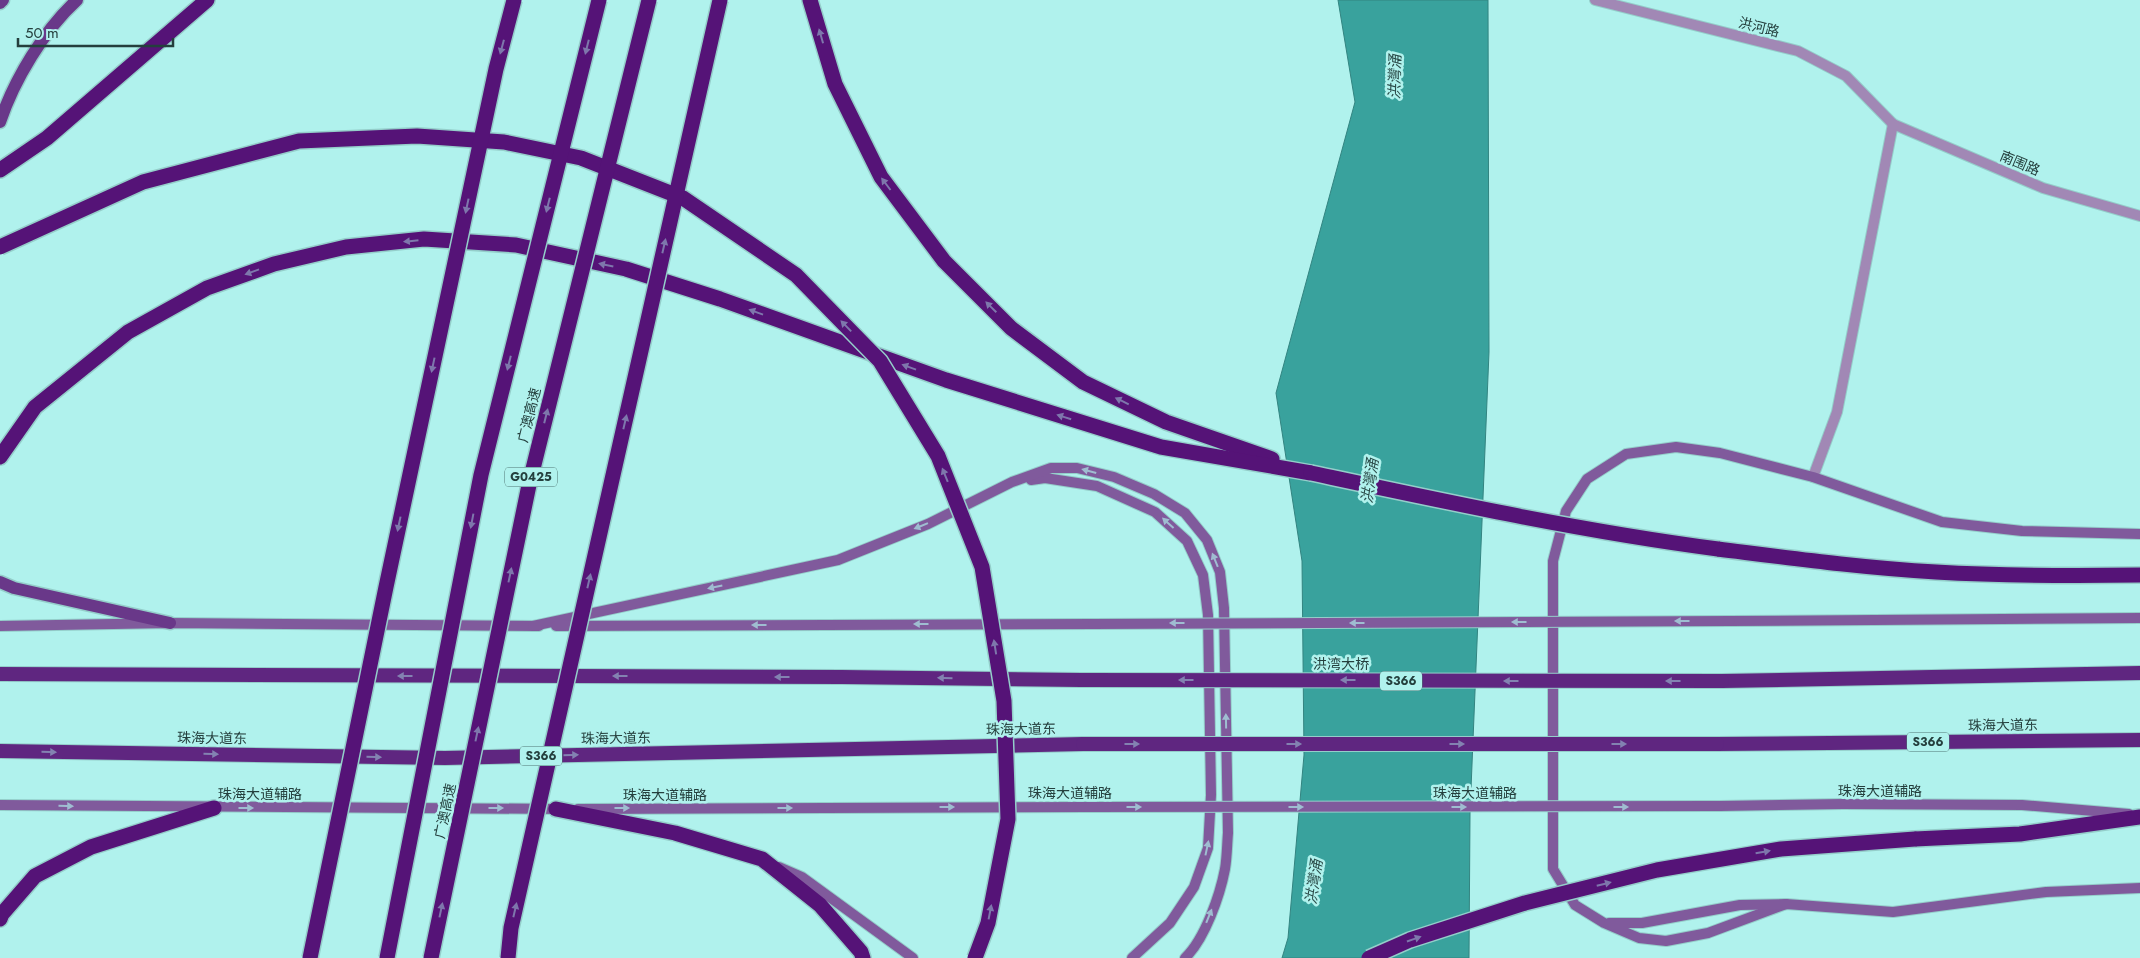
<svg xmlns="http://www.w3.org/2000/svg" width="2140" height="958" font-family="Jost,'Noto Sans SC',sans-serif">
	<rect width="100%" height="100%" fill="#b0f2ed"/>
	<path fill="#39a29d" stroke="#338480" d="M1338 0H1488L1489 352 1470 813 1469 958H1282L1288 938 1304 755 1302 561 1276 393 1355 102Z"/>
	<g fill="none" stroke-linecap="round" stroke-linejoin="round">
		<defs>
			<path id="minor" d="M1813 477 1837 412 1893 124"/>
			<path id="tertiary" d="M1595 0 1798 51 1846 76 1893 124 2043 188 2140 216"/>
			<g id="secondary">
				<path d="M1031 480 1045 478 1097 486 1155 512 1187 541 1203 575 1208 615 1211 795 1208 848 1194 887 1170 923 1132 958"/>
				<path d="M1730 621 2140 618"/>
				<path d="M0 626 170 623 539 626"/>
				<path d="M533 626 838 560 928 524 1012 482 1051 468H1077L1114 477 1154 494 1185 513 1207 540 1220 572 1224 608 1228 833C1227 845 1227 857 1225 869 1220 895 1205 939 1185 958"/>
				<path d="M556 626 1093 624"/>
				<path d="M0 805 561 809"/>
				<path d="M1720 806 1843 804 2022 805 2129 814"/>
				<path d="M578 809 1085 807"/>
				<path d="M779 867 802 877 913 958"/>
				<path d="M1786 904 1708 933 1666 941 1639 938 1604 923 1575 905 1553 869V561L1566 511 1587 479 1626 454 1676 447 1720 453 1813 477 1942 522 2022 531 2140 534"/>
				<path d="M1609 923H1642L1740 905 1786 904 1893 912 2046 892 2140 888"/>
			</g>
			<g id="primary">
				<path d="M0 3 3 0"/>
				<path d="M0 122C14 80 44 30 77 0"/>
				<path d="M0 582 14 588 170 623"/>
			</g>
			<g id="trunk">
				<path d="M0 674 842 677 1081 680"/>
				<path d="M1722 681 2140 673"/>
				<path d="M1717 744 2140 740"/>
				<path d="M0 751 445 758 1083 744"/>
			</g>
			<g id="motorway">
				<path d="M810 0 835 84 881 177 944 261 1011 328 1083 382 1166 422 1272 459"/>
				<path d="M0 170 47 138 207 0"/>
				<path d="M0 457 35 407 128 332 207 288 274 264 346 247 424 239 516 245 626 269 720 299 946 380 1161 447 1311 473"/>
				<path d="M1718 549C1790 558 1863 568 1936 572 2004 576 2072 576 2140 575"/>
				<path d="M556 809 675 833 762 859 820 905 861 952 863 958"/>
				<path d="M1915 839 2020 834 2140 817"/>
				<path d="M0 919 2 914 35 876 91 847 214 808"/>
			</g>
		</defs>
		<use href="#minor" stroke="#94ceca" stroke-width="12"/>
		<use href="#tertiary" stroke="#94ceca" stroke-width="12"/>
		<use href="#secondary" stroke="#94ceca" stroke-width="12"/>
		<use href="#primary" stroke="#94ceca" stroke-width="15"/>
		<use href="#trunk" stroke="#94ceca" stroke-width="16"/>
		<use href="#motorway" stroke="#94ceca" stroke-width="18"/>
		<use href="#minor" stroke="#a188b5" stroke-width="10"/>
		<use href="#tertiary" stroke="#a188b5" stroke-width="10"/>
		<use href="#secondary" stroke="#805a9c" stroke-width="10"/>
		<use href="#primary" stroke="#693889" stroke-width="12"/>
		<use href="#trunk" stroke="#5f2680" stroke-width="14"/>
		<use href="#motorway" stroke="#551377" stroke-width="15"/>
		<defs>
			<g id="secondary-bridge">
				<path d="M1093 624 1730 621"/>
				<path d="M1085 807 1720 806"/>
			</g>
			<g id="trunk-bridge">
				<path d="M1081 680 1722 681"/>
				<path d="M1083 744H1717"/>
			</g>
			<g id="motorway-bridge">
				<path d="M0 247 143 182 299 141 417 136 504 142 581 158 683 198 796 275 880 361 938 456 982 567 1004 701 1008 819 988 923 975 958"/>
				<path d="M1311 473C1447 502 1580 531 1718 549"/>
				<path d="M310 958 386 587 496 69 514 0"/>
				<path d="M387 958 481 475 599 0"/>
				<path d="M431 958 529 485 649 0"/>
				<path d="M508 958 511 928 720 0"/>
				<path d="M1369 958 1410 940 1525 903 1657 870 1781 849 1915 839"/>
			</g>
		</defs>
		<use href="#secondary-bridge" stroke="#94ceca" stroke-width="12" stroke-linecap="butt"/>
		<use href="#trunk-bridge" stroke="#94ceca" stroke-width="16" stroke-linecap="butt"/>
		<use href="#motorway-bridge" stroke="#94ceca" stroke-width="18" stroke-linecap="butt"/>
		<use href="#secondary-bridge" stroke="#805a9c" stroke-width="10"/>
		<use href="#trunk-bridge" stroke="#5f2680" stroke-width="14"/>
		<use href="#motorway-bridge" stroke="#551377" stroke-width="15"/>
	</g>
	<defs><path id="oneway-solid" d="M-6-.8H1V-3.2L6.5 0L1 3.2V.8H-6Z" transform="scale(1.25)"/></defs>
	<g fill="#7e77ac">
		<use href="#oneway-solid" transform="translate(821 36) rotate(-106)"/>
		<use href="#oneway-solid" transform="translate(502 47) rotate(105)"/>
		<use href="#oneway-solid" transform="translate(587 47) rotate(104)"/>
		<use href="#oneway-solid" transform="translate(886 184) rotate(-127)"/>
		<use href="#oneway-solid" transform="translate(548 205) rotate(104)"/>
		<use href="#oneway-solid" transform="translate(467 206) rotate(102)"/>
		<use href="#oneway-solid" transform="translate(411 241) rotate(174)"/>
		<use href="#oneway-solid" transform="translate(664 246) rotate(-77)"/>
		<use href="#oneway-solid" transform="translate(606 265) rotate(-168)"/>
		<use href="#oneway-solid" transform="translate(252 272) rotate(160)"/>
		<use href="#oneway-solid" transform="translate(991 307) rotate(-135)"/>
		<use href="#oneway-solid" transform="translate(756 312) rotate(-160)"/>
		<use href="#oneway-solid" transform="translate(846 326) rotate(-134)"/>
		<use href="#oneway-solid" transform="translate(509 363) rotate(104)"/>
		<use href="#oneway-solid" transform="translate(433 365) rotate(102)"/>
		<use href="#oneway-solid" transform="translate(909 367) rotate(-160)"/>
		<use href="#oneway-solid" transform="translate(1122 401) rotate(-154)"/>
		<use href="#oneway-solid" transform="translate(546 416) rotate(-76)"/>
		<use href="#oneway-solid" transform="translate(1064 417) rotate(-163)"/>
		<use href="#oneway-solid" transform="translate(625 422) rotate(-77)"/>
		<use href="#oneway-solid" transform="translate(945 475) rotate(-112)"/>
		<use href="#oneway-solid" transform="translate(472 521) rotate(101)"/>
		<use href="#oneway-solid" transform="translate(399 524) rotate(102)"/>
		<use href="#oneway-solid" transform="translate(510 575) rotate(-78)"/>
		<use href="#oneway-solid" transform="translate(589 581) rotate(-77)"/>
		<use href="#oneway-solid" transform="translate(995 647) rotate(-99)"/>
		<use href="#oneway-solid" transform="translate(477 734) rotate(-78)"/>
		<use href="#oneway-solid" transform="translate(1763 852) rotate(-10)"/>
		<use href="#oneway-solid" transform="translate(1604 884) rotate(-14)"/>
		<use href="#oneway-solid" transform="translate(441 910) rotate(-78)"/>
		<use href="#oneway-solid" transform="translate(515 910) rotate(-77)"/>
		<use href="#oneway-solid" transform="translate(990 912) rotate(-79)"/>
		<use href="#oneway-solid" transform="translate(1414 939) rotate(-19)"/>
	</g>
	<g fill="#9fbdd1">
		<use href="#oneway-solid" transform="translate(1089 471) rotate(-165)"/>
		<use href="#oneway-solid" transform="translate(1168 523) rotate(-138)"/>
		<use href="#oneway-solid" transform="translate(921 526) rotate(158)"/>
		<use href="#oneway-solid" transform="translate(1215 560) rotate(-112)"/>
		<use href="#oneway-solid" transform="translate(715 587) rotate(168)"/>
		<use href="#oneway-solid" transform="translate(1682 621) rotate(180)"/>
		<use href="#oneway-solid" transform="translate(1519 622) rotate(180)"/>
		<use href="#oneway-solid" transform="translate(1177 623) rotate(180)"/>
		<use href="#oneway-solid" transform="translate(1357 623) rotate(180)"/>
		<use href="#oneway-solid" transform="translate(921 624) rotate(180)"/>
		<use href="#oneway-solid" transform="translate(759 625) rotate(180)"/>
		<use href="#oneway-solid" transform="translate(1226 721) rotate(-91)"/>
		<use href="#oneway-solid" transform="translate(66 806) rotate(1)"/>
		<use href="#oneway-solid" transform="translate(947 807)"/>
		<use href="#oneway-solid" transform="translate(1134 807)"/>
		<use href="#oneway-solid" transform="translate(1296 807)"/>
		<use href="#oneway-solid" transform="translate(1459 807)"/>
		<use href="#oneway-solid" transform="translate(1621 807)"/>
		<use href="#oneway-solid" transform="translate(246 808)"/>
		<use href="#oneway-solid" transform="translate(496 808)"/>
		<use href="#oneway-solid" transform="translate(622 808)"/>
		<use href="#oneway-solid" transform="translate(785 808)"/>
		<use href="#oneway-solid" transform="translate(1207 848) rotate(-78)"/>
		<use href="#oneway-solid" transform="translate(1209 916) rotate(-68)"/>
	</g>
	<g fill="#8382b1">
		<use href="#oneway-solid" transform="translate(405 676) rotate(-180)"/>
		<use href="#oneway-solid" transform="translate(620 676) rotate(-180)"/>
		<use href="#oneway-solid" transform="translate(782 677) rotate(-180)"/>
		<use href="#oneway-solid" transform="translate(945 678) rotate(-179)"/>
		<use href="#oneway-solid" transform="translate(1186 680) rotate(-180)"/>
		<use href="#oneway-solid" transform="translate(1348 680) rotate(-180)"/>
		<use href="#oneway-solid" transform="translate(1511 681) rotate(-180)"/>
		<use href="#oneway-solid" transform="translate(1673 681) rotate(-180)"/>
		<use href="#oneway-solid" transform="translate(1132 744)"/>
		<use href="#oneway-solid" transform="translate(1294 744)"/>
		<use href="#oneway-solid" transform="translate(1457 744)"/>
		<use href="#oneway-solid" transform="translate(1619 744)"/>
		<use href="#oneway-solid" transform="translate(49 752) rotate(1)"/>
		<use href="#oneway-solid" transform="translate(211 754) rotate(1)"/>
		<use href="#oneway-solid" transform="translate(571 755) rotate(-1)"/>
		<use href="#oneway-solid" transform="translate(374 757) rotate(1)"/>
	</g>
	<g text-anchor="middle" stroke-width="5" stroke-linejoin="round" paint-order="stroke">
		<g fill="#b0f2ed" stroke="#4e7572" stroke-width="1">
			<rect x="505" y="467.5" width="52" height="19" rx="4"/>
			<rect x="1380" y="671.5" width="42" height="19" rx="4"/>
			<rect x="1907" y="732.5" width="42" height="19" rx="4"/>
			<rect x="520" y="746.5" width="42" height="19" rx="4"/>
		</g>
		<g font-size="12" font-weight="bold" fill="#243f3d">
			<text x="531" y="481">G0425</text>
			<text x="1401" y="685">S366</text>
			<text x="1928" y="746">S366</text>
			<text x="541" y="760">S366</text>
		</g>
		<g font-size="14" fill="#243f3d" stroke="#b0f2ed">
			<text transform="translate(1759 27) rotate(14)" y="5">洪河路</text>
			<text transform="translate(2020 163) rotate(23)" y="5">南围路</text>
			<text transform="translate(529 415) rotate(-76)" y="5">广澳高速</text>
			<text x="1341" y="669">洪湾大桥</text>
			<text transform="translate(2003 725) rotate(-1)" y="5">珠海大道东</text>
			<text transform="translate(1021 729) rotate(-1)" y="5">珠海大道东</text>
			<text transform="translate(212 738) rotate(1)" y="5">珠海大道东</text>
			<text transform="translate(616 738) rotate(-1)" y="5">珠海大道东</text>
			<text x="1880" y="796">珠海大道辅路</text>
			<text x="1070" y="798">珠海大道辅路</text>
			<text x="1475" y="798">珠海大道辅路</text>
			<text x="260" y="799">珠海大道辅路</text>
			<text x="665" y="800">珠海大道辅路</text>
			<text transform="translate(445 811) rotate(-78)" y="5">广澳高速</text>
		</g>
		<g font-size="15" font-style="italic" fill="#2a4a48" stroke="#b0f2ed">
			<text transform="translate(1395 77) rotate(-89)" y="5">洪灣涌</text>
			<text transform="translate(1370 481) rotate(-82)" y="5">洪灣涌</text>
			<text transform="translate(1314 882) rotate(-82)" y="5">洪灣涌</text>
		</g>
	</g>
	<path d="M18 38v8h155v-8" fill="none" stroke="#243f3d" stroke-width="2.5"/>
	<text x="25" y="38" font-size="15" fill="#243f3d" stroke="#b0f2ed" stroke-width="4" paint-order="stroke">50 m</text>
</svg>
